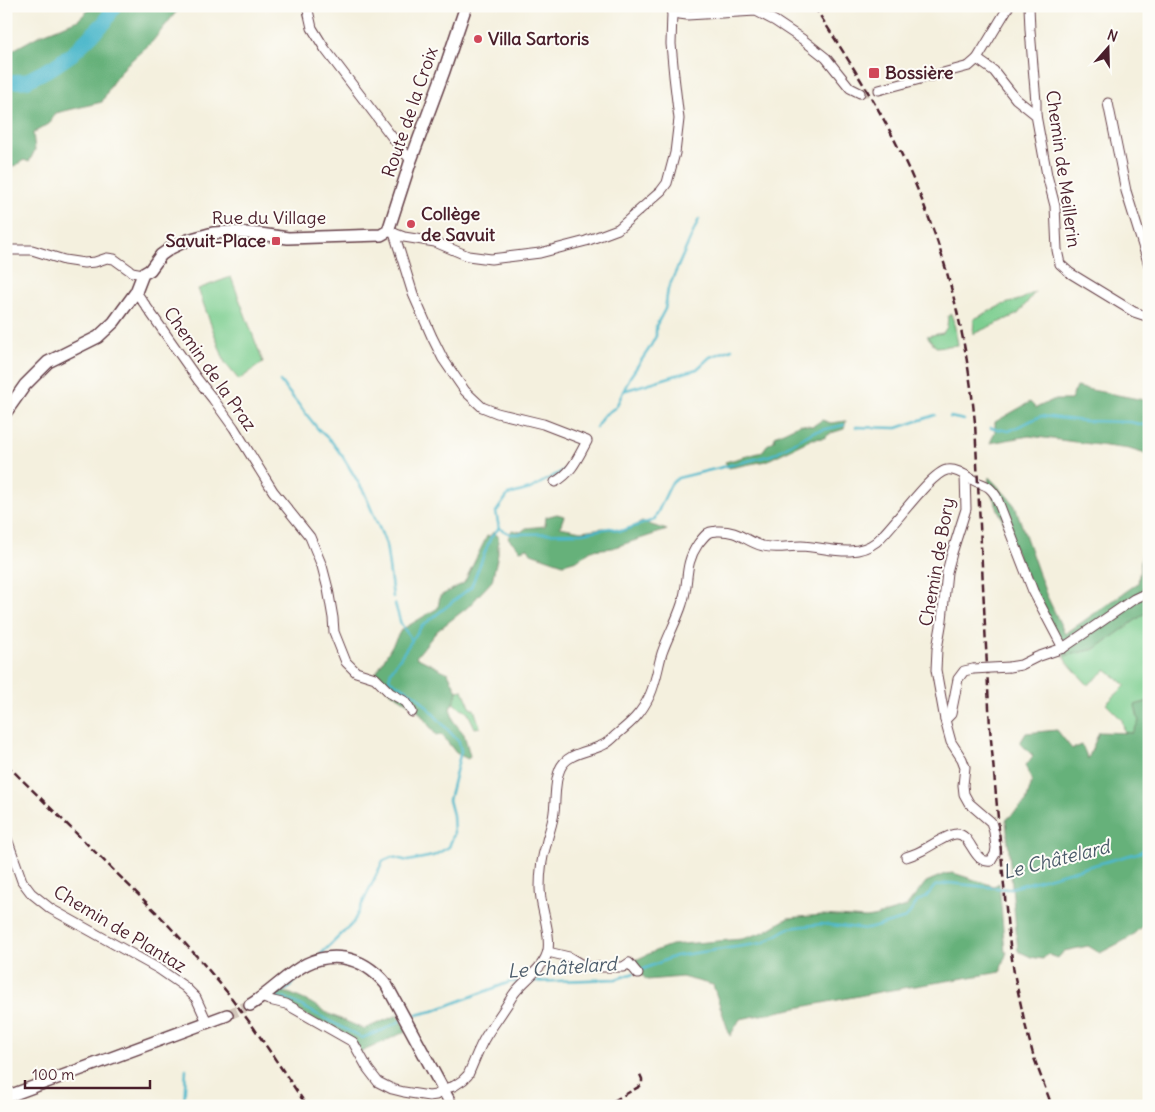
<svg xmlns="http://www.w3.org/2000/svg" width="1155" height="1112" font-family="Delius,sans-serif">
	<rect width="100%" height="100%" fill="#fdfcf7"/>
	<filter id="ink" filterUnits="userSpaceOnUse"><feTurbulence type="fractalNoise" baseFrequency=".02" numOctaves="2"/><feDisplacementMap in="SourceGraphic" scale="10" xChannelSelector="R" yChannelSelector="G"/><feConvolveMatrix kernelMatrix="1 2 1 2 8 2 1 2 1" color-interpolation-filters="sRGB"/></filter>
	<filter id="wash" filterUnits="userSpaceOnUse"><feTurbulence type="fractalNoise" baseFrequency=".0096" numOctaves="4" result="noise"/><feDisplacementMap in="SourceGraphic" scale="20" xChannelSelector="R" yChannelSelector="G"/><feGaussianBlur stdDeviation="1.12" result="paint"/><feColorMatrix in="noise" values="0 0 0 0 0 0 0 0 0 0 0 0 0 0 0 0 0 1.4 0 .05"/><feComposite in="paint" operator="in"/></filter>
	<g filter="url(#wash)">
		<rect width="100%" height="100%" fill="#f4f0de"/>
		<g fill="#7dce90" stroke="#64765e">
			<path d="M231 277 263 362 239 380 225 363 198 289Z"/>
			<path d="M1035 292 1018 314 973 334 974 319 1002 305 1022 299Z"/>
			<path d="M951 314C955 323 956 335 958 345L936 347 927 336 943 333 947 327 948 316Z"/>
			<path d="M1149 508V563L1140 568Z"/>
			<path d="M1147 612 1149 613V701L1135 705 1139 722 1132 733H1125L1122 720 1106 704 1126 685 1106 670 1088 685 1066 661 1064 656 1095 649Z"/>
			<path d="M463 690 471 709H474L480 727 475 728 468 713 453 703 455 699 457 691Z"/>
		</g>
		<g fill="#66b17a" stroke="#586852">
			<path d="M93 6H181L152 42 126 65 112 83 102 102 56 113 49 124 33 133 35 150 29 162 24 160 13 167 6 166V51L13 50 40 35 78 20Z"/>
			<path d="M1076 387 1149 401V455L1129 449 1029 436 990 443 995 431V422L1030 402 1036 408 1053 400H1071Z"/>
			<path d="M822 420 831 423 846 421 844 429 831 433 824 438 812 439 766 461 729 468 725 462 762 452 767 445 774 441 775 436 800 424 813 426Z"/>
			<path d="M989 477 1007 496 1015 506 1046 594 1065 634 1138 583 1140 568 1149 563V613L1147 612 1095 649 1064 656 1033 591 988 486Z"/>
			<path d="M557 514 564 516 560 527 581 531 603 528 625 531 642 522 667 530 612 548 591 550 577 560 563 564 531 553 528 548 520 550 508 538 512 530 521 532 526 528 545 526 546 517Z"/>
			<path d="M493 532 498 536V554L492 581 468 607 437 631 416 657 448 673 457 691 455 699 450 708 454 722 464 734 470 756 468 759 456 753 442 735H436L416 708 391 692 375 675 401 630 438 608 440 596 464 583 487 536H490Z"/>
			<path d="M1149 701V920L1129 938 1100 953 1088 946 1064 951 1058 958 1047 954 1043 959 1031 957 1018 951 1006 820 1026 802 1032 781 1026 765 1033 756 1020 743 1026 733 1057 730 1072 749 1082 745 1088 759 1099 732 1132 733 1139 722 1135 705Z"/>
			<path d="M953 873 994 886 999 883 1005 952H1007L1001 968V972L879 992 740 1019 730 1036 713 985 682 977 647 980 629 963 655 951 671 945 742 939 764 932 788 918 822 915 866 918 873 917 906 907 926 882 945 874Z"/>
			<path d="M277 990 291 994 311 1003 329 1014 364 1029 398 1015 407 1031 359 1053 353 1042 286 1004 269 1000 271 995Z"/>
		</g>
		<g fill="none" stroke-linecap="round" stroke-linejoin="round">
			<g stroke="#4eb8cb" stroke-width="2.5">
				<path d="M280 381 318 429 332 442 343 457 364 492 386 544 393 597"/>
				<path d="M623 391 697 369 710 357 732 349"/>
				<path d="M950 417 964 420"/>
				<path d="M856 427 897 428 935 415"/>
				<path d="M596 428 603 416 616 407 630 377 649 349 656 336V326L665 309 668 289 699 219"/>
				<path d="M991 428 1009 431 1041 416 1084 421 1130 422 1149 426"/>
				<path d="M499 528 510 534 582 533 610 528 621 531 654 520 671 484 678 478 772 455 813 432 844 425"/>
				<path d="M499 528 496 512 508 495 530 489 564 470"/>
				<path d="M395 604 401 624 412 640"/>
				<path d="M321 954 353 923 383 861 392 857 408 861 433 856 449 847 454 834 453 815 449 800 461 751 459 742 417 696 389 679 391 671 421 627 471 587 491 537 499 528"/>
				<path d="M639 971 675 956 763 943 789 928 821 924 868 929 906 918 918 901 926 897 935 886 949 883 1007 889 1141 852 1149 844"/>
				<path d="M528 982 617 979 634 973"/>
				<path d="M274 995 289 988 303 972"/>
				<path d="M273 996 288 999 362 1038 383 1030 402 1020"/>
				<path d="M407 1017 433 1011 510 982H520"/>
				<path d="M184 1106 186 1069"/>
			</g>
			<path stroke="#4eb8cb" stroke-width="15" d="M6 82 26 81 53 67 72 54 105 22 114 6"/>
		</g>
	</g>
	<g filter="url(#ink)">
		<g fill="none" stroke-linecap="round" stroke-linejoin="round">
			<path stroke="#d2c6ba" stroke-width="9" stroke-dasharray="9 4.5" stroke-linecap="butt" d="M860 93 879 90"/>
			<path stroke="#d2c6ba" stroke-width="11" stroke-dasharray="11 5.5" stroke-linecap="butt" d="M227 1015 250 1005"/>
			<defs>
				<g id="minor">
					<path d="M307 6 312 28 325 49 402 150 411 160"/>
					<path d="M1009 6 977 59 994 71 1016 99 1036 115"/>
					<path d="M1029 6 1030 30 1036 102V115L1047 175 1055 206 1057 250 1060 264 1070 273 1134 312 1149 317"/>
					<path d="M672 13 687 15 756 11 775 21 802 39 826 58 850 88 860 93"/>
					<path d="M879 90 969 66 977 59"/>
					<path d="M1108 103 1126 191 1149 265"/>
					<path d="M388 231 404 237 435 242 468 256 491 259 540 253 586 241 618 229 661 191 667 183 675 153 679 119 674 76 671 44 672 13 669 6"/>
					<path d="M394 233 413 294 432 337 443 359 465 391 482 407 497 413 543 424 587 441C578 457 572 473 555 482"/>
					<path d="M6 250H32L64 260 84 263 95 262 107 258 114 259 132 272 143 274"/>
					<path d="M136 292 198 380 213 399 234 428 273 491 310 537 322 566 328 589 333 618 334 632 346 662 356 672 375 678 390 693 406 702 412 712"/>
					<path d="M1009 667 1021 665 1037 657 1063 648"/>
					<path d="M945 720 951 714 958 679 964 671 973 669"/>
					<path d="M6 836 22 881 31 893 51 909 159 969 185 987 196 998 207 1022"/>
					<path d="M906 857C911 855 916 854 921 851 929 847 948 834 956 834 972 833 972 864 991 861L995 854 996 848 994 832 991 822 969 803 964 794 963 785 965 767 962 759 951 742 945 720 936 670 937 649 942 620 947 572 952 553 966 509 965 475"/>
					<path d="M548 952 569 957 584 966 597 967H623L629 963 638 974"/>
					<path d="M261 997 269 1000 286 1004 353 1042 368 1069 378 1082 392 1089 404 1092 429 1096 436 1095 447 1088 454 1086 463 1080 468 1075C474 1062 479 1047 486 1036 495 1022 505 1009 513 995 523 980 545 968 548 950 551 930 540 908 540 888 540 875 542 857 546 845 548 834 553 823 554 812 556 798 554 782 560 769 567 752 591 752 605 744 609 742 613 738 616 735 632 722 641 714 650 695 656 682 658 666 662 653 668 636 677 620 682 604 690 581 683 566 698 544 701 540 704 536 708 533 711 531 714 532 717 531 740 530 744 541 763 546 776 549 788 546 801 546 826 547 854 559 876 542 893 528 930 473 947 470 956 468 966 476 973 480 986 487 987 483 996 496L1033 591 1063 648 1134 599 1149 592"/>
				</g>
				<g id="tertiary">
					<path d="M6 412 25 385 48 362 98 337 114 322 136 292 143 274 150 270 161 255 171 248 188 240 213 233 231 232 260 234 288 238 381 235 388 231 411 160 444 71 466 6"/>
					<path d="M250 1005C282 986 302 952 344 958 361 961 375 971 386 984L452 1106"/>
					<path d="M6 1097 227 1015"/>
				</g>
			</defs>
			<use href="#minor" stroke="#643e46" stroke-width="11"/>
			<use href="#tertiary" stroke="#643e46" stroke-width="14"/>
			<use href="#minor" stroke="#fff" stroke-width="9"/>
			<use href="#tertiary" stroke="#fff" stroke-width="11"/>
			<g stroke="#4a1f2b" stroke-width="2.5" stroke-dasharray="8 4" stroke-linecap="butt">
				<path d="M814 6C843 52 874 98 898 147 941 233 966 326 975 423L990 728 1008 931 1014 973 1025 1024 1034 1058 1052 1106"/>
				<path d="M6 764 160 916 201 961 227 992 254 1028 307 1106"/>
				<path d="M602 1106 612 1102 642 1085V1079L639 1072"/>
			</g>
			<defs>
				<path id="minor-bridge" d="M973 669 1009 667"/>
			</defs>
			<use href="#minor-bridge" stroke="#643e46" stroke-width="11" stroke-linecap="butt"/>
			<use href="#minor-bridge" stroke="#fff" stroke-width="9"/>
		</g>
	</g>
	<g fill="#d1495b" stroke="#fdfcf7" stroke-width="2">
		<circle cx="478" cy="39" r="5"/>
		<rect x="868" y="67" width="12" height="12" rx="2.5"/>
		<circle cx="411" cy="224" r="5"/>
		<rect x="271" y="236" width="10" height="10" rx="2.5"/>
	</g>
	<g text-anchor="middle" stroke-width="4" stroke-linejoin="round" paint-order="stroke">
		<g font-size="18" font-weight="bold" fill="#4a1f2b" stroke="#fdfcf7" text-anchor="start">
			<text x="488" y="45">Villa Sartoris</text>
			<text x="885" y="79">Bossière</text>
			<text x="421" y="220">Collège<tspan x="421" dy="21">de Savuit</tspan></text>
			<text x="266" y="247" text-anchor="end">Savuit-Place</text>
		</g>
		<g font-size="18" fill="#4a1f2b" stroke="#fdfcf7">
			<text transform="translate(410 112) rotate(-71)" y="6">Route de la Croix</text>
			<text transform="translate(1063 169) rotate(82)" y="6">Chemin de Meillerin</text>
			<text x="269" y="224">Rue du Village</text>
			<text transform="translate(210 369) rotate(55)" y="6">Chemin de la Praz</text>
			<text transform="translate(937 562) rotate(-80)" y="6">Chemin de Bory</text>
			<text transform="translate(120 929) rotate(31)" y="6">Chemin de Plantaz</text>
		</g>
		<g font-size="19" font-style="italic" fill="#4c5c6b" stroke="#fdfcf7">
			<text transform="translate(1056 859) rotate(-14)" y="7">Le Châtelard</text>
			<text transform="translate(562 967) rotate(-4)" y="7">Le Châtelard</text>
		</g>
	</g>
	<rect width="1155" height="1112" fill="none" stroke="#fdfcf7" stroke-width="25"/>
	<g transform="translate(1108 48) rotate(20)" stroke="#fdfcf7" stroke-width="4" paint-order="stroke">
	<path d="M0-4L9 19L0 12L-9 19Z" fill="#4a1f2b"/>
	<text y="-8" font-size="14" font-weight="bold" text-anchor="middle" fill="#4a1f2b">N</text>
	</g>
	<path d="M25 1080v8h125v-8" fill="none" stroke="#4a1f2b" stroke-width="2.5"/>
	<text x="32" y="1080" font-size="15" fill="#4a1f2b" stroke="#fdfcf7" stroke-width="4" paint-order="stroke">100 m</text>
</svg>
